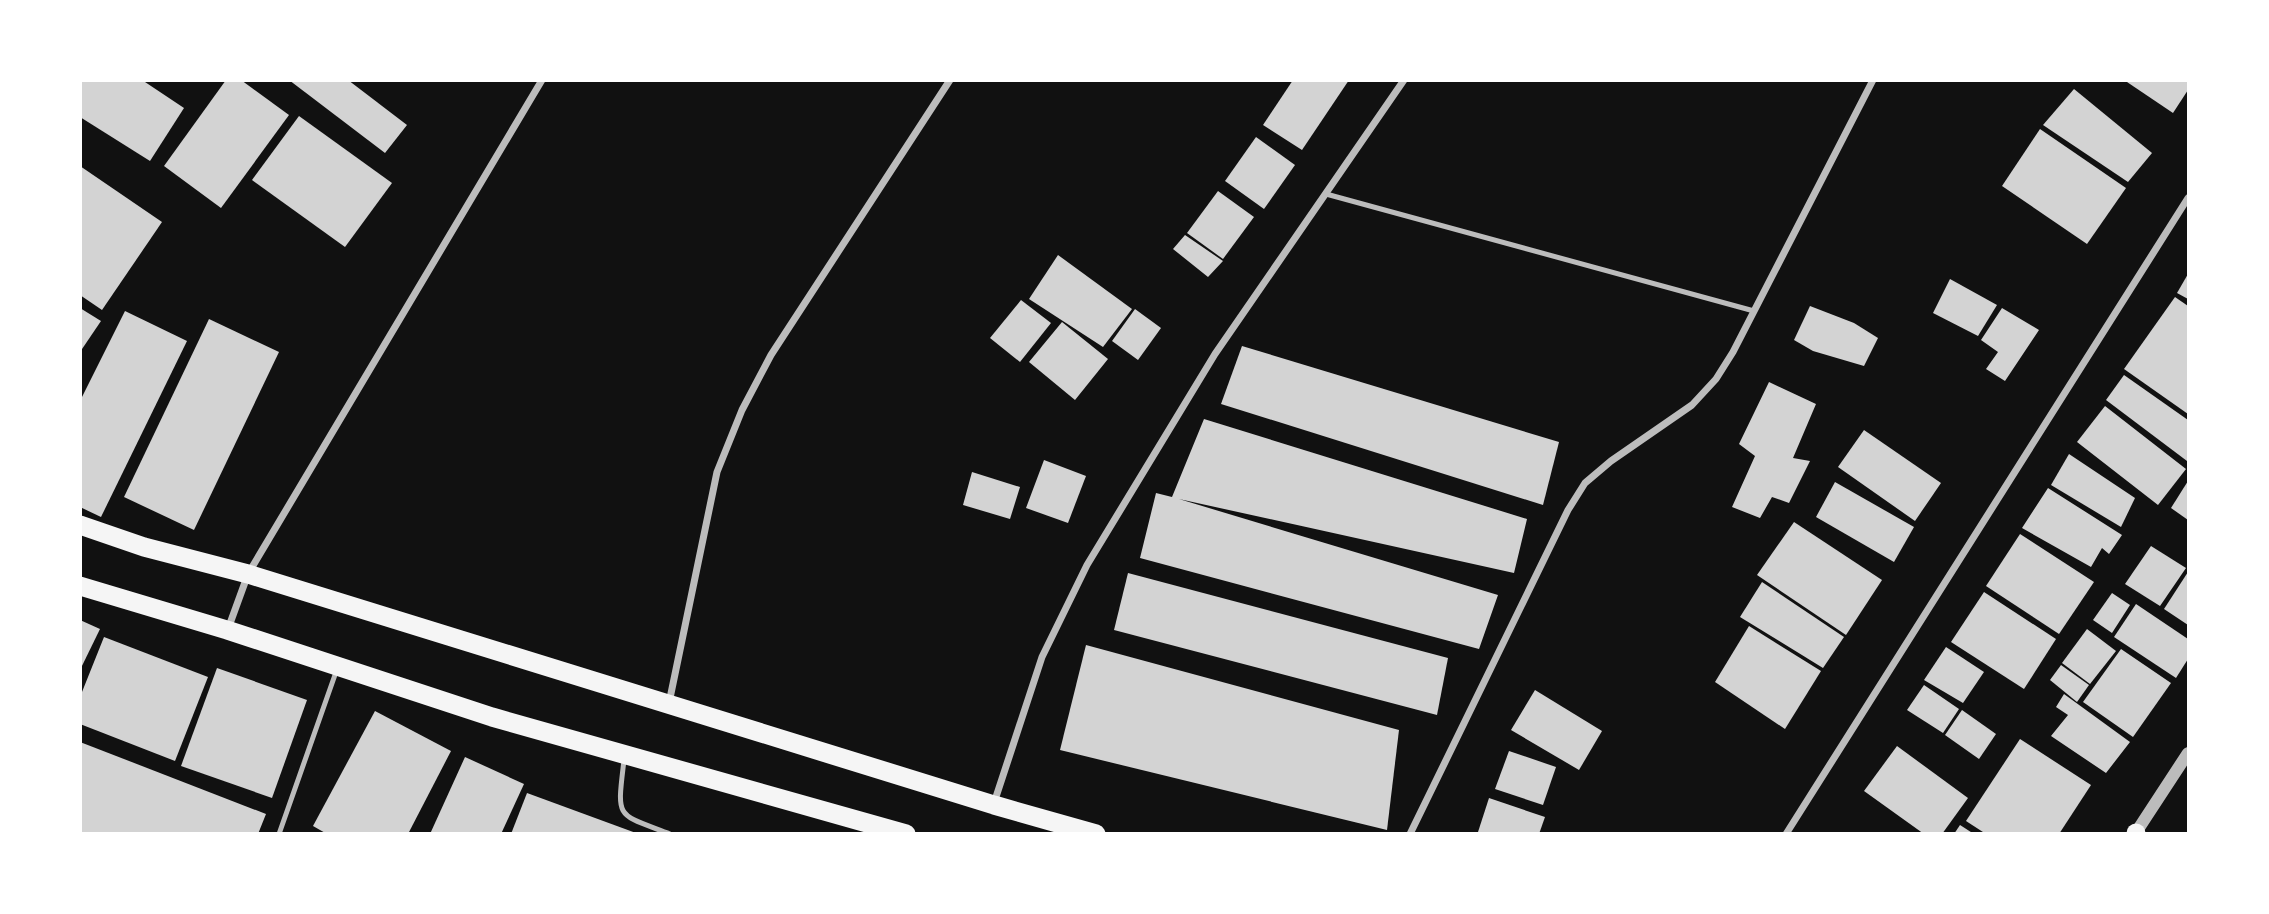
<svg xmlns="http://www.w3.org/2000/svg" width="2269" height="914" font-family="'Alegreya Sans',sans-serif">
	<rect width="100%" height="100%" fill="#111"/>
	<g fill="#d3d3d3">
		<path d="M80 80H142L184 108 150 161 80 117Z"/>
		<path d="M226 80H241L289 115 221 208 164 166Z"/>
		<path d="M289 80H348L407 125 385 153Z"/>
		<path d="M1293 80H1349L1302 150 1263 125Z"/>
		<path d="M2124 80H2188V90L2173 113Z"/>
		<path d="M2074 89 2152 153 2128 182 2043 125Z"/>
		<path d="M299 116 392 183 345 247 252 180Z"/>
		<path d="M2040 129 2126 188 2087 244 2002 186Z"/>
		<path d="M1256 137 1295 165 1264 209 1225 181Z"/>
		<path d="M80 166 162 222 102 310 80 295Z"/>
		<path d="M1218 191 1254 217 1223 259 1187 233Z"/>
		<path d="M1185 235 1223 261 1208 277 1173 249Z"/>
		<path d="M1058 255 1132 309 1103 347 1029 299Z"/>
		<path d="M2188 274V299L2177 293Z"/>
		<path d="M1950 279 1997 305 1978 336 1933 313Z"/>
		<path d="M2175 297 2188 306V414L2124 369Z"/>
		<path d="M1021 300 1051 323 1020 362 990 338Z"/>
		<path d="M1810 306 1854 323 1878 338 1864 366 1813 351 1794 340Z"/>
		<path d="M80 308 101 321 80 352Z"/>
		<path d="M2002 308 2039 330 2005 381 1986 369 1998 352 1981 340Z"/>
		<path d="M1135 309 1161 328 1138 360 1112 341Z"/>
		<path d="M125 311 187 341 101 517 80 507V401Z"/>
		<path d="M209 319 279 352 194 530 124 497Z"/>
		<path d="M1062 322 1108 359 1075 400 1029 362Z"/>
		<path d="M1242 346 1559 442 1543 505 1221 404Z"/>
		<path d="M2124 375 2188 420 2187 461 2106 400Z"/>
		<path d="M1769 382 1816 404 1793 458 1810 461 1789 503 1772 497 1760 518 1732 507 1755 456 1739 444Z"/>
		<path d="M2105 406 2186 469 2158 505 2077 442Z"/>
		<path d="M1204 419 1527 519 1514 573 1179 499 1498 595 1479 649 1140 558 1156 493 1172 497Z"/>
		<path d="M1864 430 1941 483 1915 521 1838 467Z"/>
		<path d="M2069 454 2135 498 2121 527 2051 485Z"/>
		<path d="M1044 460 1086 476 1068 523 1026 508Z"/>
		<path d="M972 472 1020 487 1010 519 963 505Z"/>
		<path d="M2188 481V520L2171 508Z"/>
		<path d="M1835 482 1914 527 1894 562 1816 517Z"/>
		<path d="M2048 488 2122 535 2109 554 2102 548 2091 567 2022 528Z"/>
		<path d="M1794 522 1882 580 1846 635 1757 575Z"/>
		<path d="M2020 534 2094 582 2059 634 1986 586Z"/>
		<path d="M2151 546 2186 568 2160 606 2125 584Z"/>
		<path d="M2188 572V625L2164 609Z"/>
		<path d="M1128 573 1448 658 1437 715 1114 630Z"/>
		<path d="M1762 582 1844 637 1823 668 1740 617Z"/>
		<path d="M1984 592 2056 639 2024 689 1951 642Z"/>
		<path d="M2112 593 2130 605 2112 633 2093 620Z"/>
		<path d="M2136 604 2188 639V659L2176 678 2114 637Z"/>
		<path d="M80 620 100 629 80 670Z"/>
		<path d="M1749 626 1821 671 1785 729 1715 682Z"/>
		<path d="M2087 629 2116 651 2090 684 2062 663Z"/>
		<path d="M104 637 208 677 175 761 80 724V697Z"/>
		<path d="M1086 645 1399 730 1387 830 1060 750Z"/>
		<path d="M1946 647 1984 672 1963 703 1924 680Z"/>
		<path d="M2121 649 2171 683 2133 737 2083 702Z"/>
		<path d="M2061 665 2089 685 2077 702 2050 680Z"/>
		<path d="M217 668 307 700 272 798 181 766Z"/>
		<path d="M1924 685 1959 709 1943 733 1907 710Z"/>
		<path d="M1535 690 1602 731 1579 770 1511 730Z"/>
		<path d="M2064 694 2130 742 2106 773 2051 736 2068 715 2056 707Z"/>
		<path d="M1962 710 1996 734 1979 759 1945 735Z"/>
		<path d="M375 711 451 751 408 834H327L313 826Z"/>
		<path d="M2020 739 2091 785 2059 834H1986L1966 821Z"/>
		<path d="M80 742 266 814 258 834H80Z"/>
		<path d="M1897 746 1968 798 1942 834H1924L1864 791Z"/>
		<path d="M1509 751 1556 767 1543 805 1495 789Z"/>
		<path d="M465 757 524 784 501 834H430Z"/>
		<path d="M527 793 636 833V834H511Z"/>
		<path d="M1489 798 1545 817 1539 834 1478 832Z"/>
		<path d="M1960 825 1974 834H1954Z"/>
	</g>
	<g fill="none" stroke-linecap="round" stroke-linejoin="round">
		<g stroke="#bcbcbc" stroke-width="5">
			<path d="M1326 194 1754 311"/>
			<path d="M624 760C617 820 615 813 670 834"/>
			<path d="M279 834 336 672"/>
		</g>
		<g stroke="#bcbcbc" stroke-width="7">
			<path d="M228 629 248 574 542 80"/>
			<path d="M669 703 717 472 742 410 771 355 950 80"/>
			<path d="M994 803 1042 657 1087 565 1215 354 1404 80"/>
			<path d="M1410 834 1568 510 1585 483 1611 461 1692 405 1716 379 1733 352 1873 80"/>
			<path d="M1786 834 2188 198"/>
		</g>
		<path stroke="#bcbcbc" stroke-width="12" d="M2135 834 2188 753"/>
		<g stroke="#f5f5f5" stroke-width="19">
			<path d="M80 525 144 547 248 574 994 805 1096 834"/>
			<path d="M80 586 227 630 492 717 906 834"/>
			<path d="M2136 833V834"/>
		</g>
	</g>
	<rect width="2269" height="914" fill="none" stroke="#ffffff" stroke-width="164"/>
</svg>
